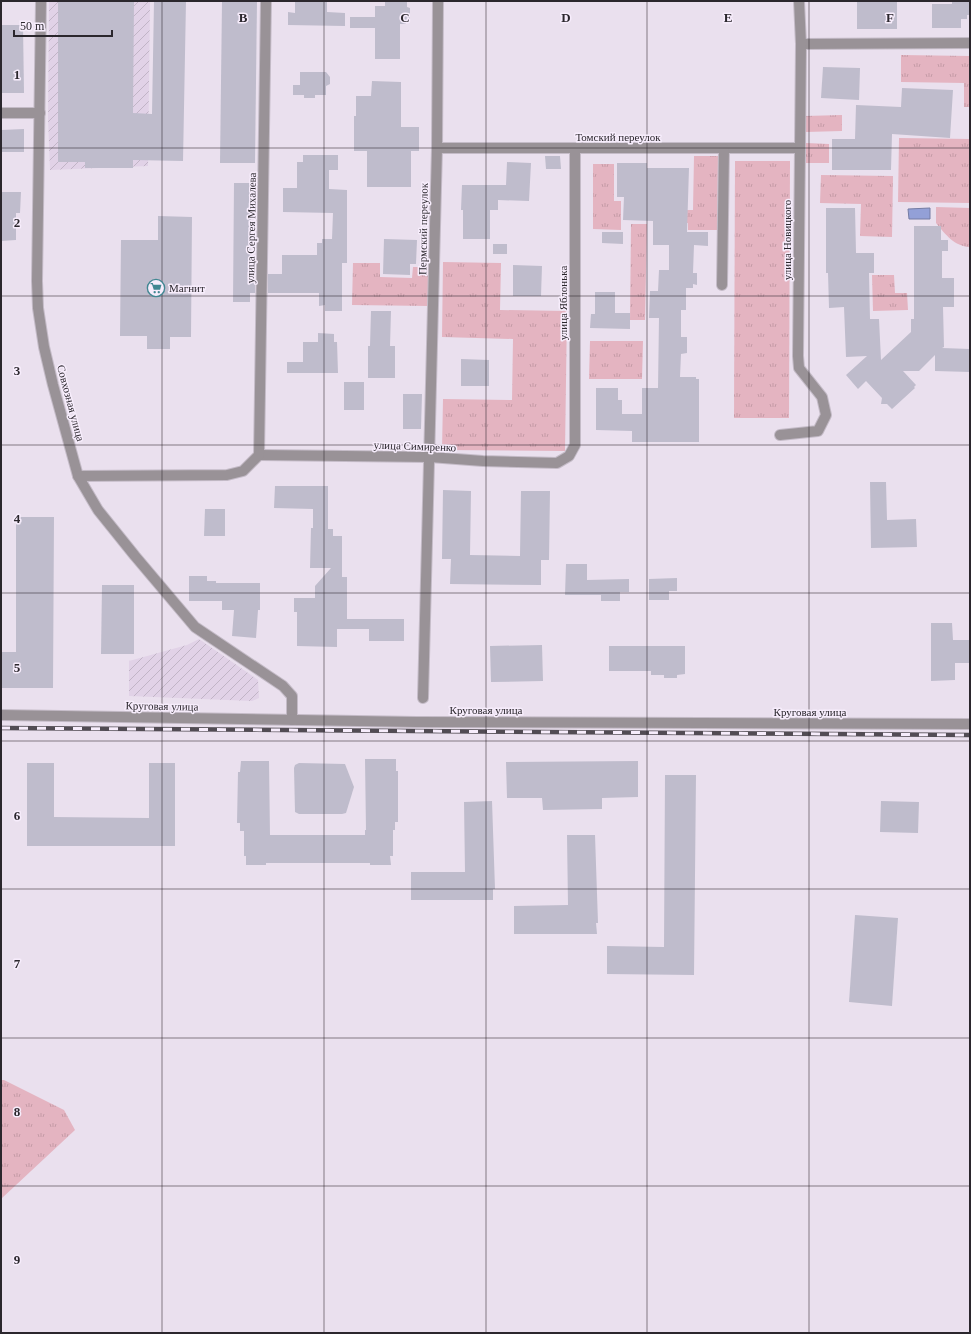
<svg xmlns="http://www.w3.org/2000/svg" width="971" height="1334" font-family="'Times New Roman',serif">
	<defs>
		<pattern id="industrial-furrows" width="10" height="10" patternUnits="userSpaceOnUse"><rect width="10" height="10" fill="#e1d2e7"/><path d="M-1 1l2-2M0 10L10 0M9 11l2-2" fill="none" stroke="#c1b4c6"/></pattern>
		<pattern id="grass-tufts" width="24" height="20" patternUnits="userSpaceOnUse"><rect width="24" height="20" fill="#e4b4c1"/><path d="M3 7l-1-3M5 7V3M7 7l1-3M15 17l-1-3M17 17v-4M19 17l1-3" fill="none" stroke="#c49ba6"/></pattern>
	</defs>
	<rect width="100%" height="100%" fill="#eae0ee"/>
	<g fill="url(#industrial-furrows)">
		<path d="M49 1H150L148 166 50 170 48 118Z"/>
		<path d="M199 639 258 680 259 698 252 701 129 696V661L187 645Z"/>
	</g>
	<g fill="url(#grass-tufts)">
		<path d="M901 55 970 56V107H964V83L901 82Z"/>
		<path d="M842 115V131L806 132 805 116Z"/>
		<path d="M899 138 970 139V203L898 202Z"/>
		<path d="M806 143 829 144V163H806Z"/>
		<path d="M694 156H718L717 230H688V223H656V210H693Z"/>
		<path d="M735 161H790L789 418H734Z"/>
		<path d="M593 164H614V201H621V230L593 229Z"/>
		<path d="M821 175 893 176 892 237 860 236 861 204 820 203Z"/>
		<path d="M936 207 970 208V247C954 246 946 235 936 223Z"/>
		<path d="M631 224H647L645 320H630Z"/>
		<path d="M443 262 501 263 500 310 567 311 565 451 442 450 443 399 512 400 513 339 442 337Z"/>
		<path d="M353 263H380V277L412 278 413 267H429V306L352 305Z"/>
		<path d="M872 275H894L895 293H907L908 310 873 311Z"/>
		<path d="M590 341H643L642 379H589Z"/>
		<path d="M1 1080H4L64 1110 75 1130 1 1199Z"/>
	</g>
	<path fill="#93a0d7" stroke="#747ca4" d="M930 208V219H909L908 209Z"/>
	<g fill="#bfbccc">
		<path d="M58 1H134L133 113 152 114 154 1H186L183 161 133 160V168H85V162H58Z"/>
		<path d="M222 1H257L255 163H220Z"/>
		<path d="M295 1H327V12L345 13V26L288 25V12L295 13Z"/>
		<rect x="857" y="1" width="40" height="28"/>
		<path d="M952 1H970V15H967V19H961V28H932V4H952Z"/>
		<path d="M385 2H407V7L410 8V20H406V24H400V59H375V28H350V17H375V6H385Z"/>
		<path d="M1 25H23L24 93H1Z"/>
		<path d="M823 67 860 68 859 100 821 98Z"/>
		<path d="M300 72H326L330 77V84L326 86V95H315V98H304V95H293V85H300Z"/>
		<path d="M372 81 401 82V127H419V151H411V187H367V151H354V116H356V96H371Z"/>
		<path d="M902 88 953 90 950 138 892 134 891 170H832V139H855L856 105 901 107Z"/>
		<path d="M24 129V152H1V130Z"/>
		<path d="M303 155H338V170H329V189L347 190V263H342V311H325V305L319 306V293H268V274H282V255H317V243H322V239H332L333 213 283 212V188H297V162H303Z"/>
		<path d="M545 156H560L561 169H546Z"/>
		<path d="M507 162 531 163 529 201 498 200V210H490V239H463V210H461L462 185H506Z"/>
		<path d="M617 163H647V168H689L687 232H708V246L694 245 693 273H697V285L693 284V288H686V310H681V337H687V353L681 354 680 377H696V379H699V442H632V431L596 430V388H618V400H622V414H642V388H658L659 318H649L650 291H658L659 270H669V245H653V221L623 220 624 197H617Z"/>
		<path d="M234 183H251L250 274H255V293H250V302H233Z"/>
		<path d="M1 192H21L20 213H16V240L1 241Z"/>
		<path d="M826 208H855L856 253H874V273H869L870 319H879L881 360 911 332V319H914V226H941V240H948V251H942V278H954V307H943L944 347 942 348 970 349V372L935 371V355L919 371H903L916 385 914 387 915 388 892 409 887 404H881L882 398 866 381 858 389 846 375 867 356 846 357 844 307 829 308 828 273H826Z"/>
		<path d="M158 216 192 217 191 337H170V349H147V336H120L121 240H158Z"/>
		<path d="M602 232H623V244L602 243Z"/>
		<path d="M384 239 417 240 416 264H410V275L383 274Z"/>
		<rect x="493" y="244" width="14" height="10"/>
		<path d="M513 265 542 266 541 296H513Z"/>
		<path d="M595 292H615V313H630V329L590 328 591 314H595Z"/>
		<path d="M371 311H391L390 346H395V378H368V346H370Z"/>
		<path d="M318 333 334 334V342H337L338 373H287V362H303V342H318Z"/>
		<path d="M461 359 489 360V386H461Z"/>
		<rect x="344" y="382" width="20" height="28"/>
		<path d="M403 394H422L421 429H403Z"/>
		<path d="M870 482H886L887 520 916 519 917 547 871 548Z"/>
		<path d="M275 486H328V529H333V536H342V577H347V619H404V641H369V629H337V647L297 646V612H294V598H315V586L331 568H310L311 528H313V509L274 508Z"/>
		<path d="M443 490 471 491 470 555 520 556 521 491H550L549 560H541V585L450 584 451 559H442Z"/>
		<path d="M205 509H225V536H204Z"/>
		<path d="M16 517H54L53 688H1V652H16Z"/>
		<path d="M566 564H587V580L629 579V592H620V601H601V595H565Z"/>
		<path d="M189 576H207V581H216V583H260V610H258L256 638 232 636 234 610H222V601H189Z"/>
		<path d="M677 578V591H669V600H649V579Z"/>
		<path d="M102 585H134V654H101Z"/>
		<path d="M931 623H952L953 640H970V663H955V680L931 681Z"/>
		<path d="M542 645 543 681 491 682 490 646Z"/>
		<path d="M609 646H685V674L677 675V678H664V675H651V671H609Z"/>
		<path d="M365 759H396V771H398V822H395V830H393V856H390L391 865H370V863H266V865H246V856H244V831H240V823H237L238 772H240L241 761H269L270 835H365V830H366Z"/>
		<path d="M638 761V797L602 798V809L543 810 542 798H507L506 762Z"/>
		<path d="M27 763H54V817L149 818V763H175V846H27Z"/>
		<path d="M299 763 345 764 354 787 346 813 342 814H299L295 812 294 768 295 765Z"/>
		<path d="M665 775H696L694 975 607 974V946L664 947Z"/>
		<path d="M492 801 495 889H493V900H411V872H465L464 802Z"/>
		<path d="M881 801 919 802 918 833 880 832Z"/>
		<path d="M567 835H595L598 923H596L597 934H514V906L568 905Z"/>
		<path d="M855 915 898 918 892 1006 849 1002Z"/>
	</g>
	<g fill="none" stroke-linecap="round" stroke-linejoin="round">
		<defs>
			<g id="minor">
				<path d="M41 1 37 281 38 308 44 347 53 385 78 476 98 510 135 556 195 627 283 686 292 696V720"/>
				<path d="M801 44 970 43"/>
				<path d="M1 113H40"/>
				<path d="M437 148H800"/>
				<path d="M722 285 724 149"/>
				<path d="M780 435 818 431 826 415 822 397 799 368 798 356 801 44 799 1"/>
				<path d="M259 455 430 457 483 461 557 463 569 456 575 445V149"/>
				<path d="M259 455 266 1"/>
				<path d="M78 476 227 475 243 471 259 455"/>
				<path d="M423 698 437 148 438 1"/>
				<path d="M1 715 416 722 970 724"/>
			</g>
		</defs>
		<use href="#minor" stroke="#c4bbc7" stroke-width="12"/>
		<use href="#minor" stroke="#999297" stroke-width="10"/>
		<defs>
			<path id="rail" d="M1 728 970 735"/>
		</defs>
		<use href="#rail" stroke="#524c54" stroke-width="4.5"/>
		<use href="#rail" stroke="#f7edfc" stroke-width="3" stroke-dasharray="9" stroke-linecap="butt"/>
	</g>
	<path fill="none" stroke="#2b272d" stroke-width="1" stroke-opacity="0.55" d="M162 1V1333M324 1V1333M486 1V1333M647 1V1333M809 1V1333M1 148H970M1 296H970M1 445H970M1 593H970M1 741H970M1 889H970M1 1038H970M1 1186H970"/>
	<defs>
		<symbol id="supermarket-ring" viewBox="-11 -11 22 22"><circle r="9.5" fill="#f7edfc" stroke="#418792" stroke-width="1.5"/><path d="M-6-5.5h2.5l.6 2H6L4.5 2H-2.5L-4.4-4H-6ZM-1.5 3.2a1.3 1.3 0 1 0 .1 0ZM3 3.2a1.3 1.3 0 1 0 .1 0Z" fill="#418792"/></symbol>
	</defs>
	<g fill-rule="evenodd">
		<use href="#supermarket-ring" x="146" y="278" width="20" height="20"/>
	</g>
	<g text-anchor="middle" stroke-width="3" stroke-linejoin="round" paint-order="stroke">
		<g font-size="11" fill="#2b272d" stroke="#f7edfc">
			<text x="618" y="141">Томский переулок</text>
			<text transform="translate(251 228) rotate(-89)" y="4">улица Сергея Михалева</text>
			<text transform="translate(423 229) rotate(-89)" y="4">Пермский переулок</text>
			<text transform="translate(787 240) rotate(-90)" y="4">улица Новицкого</text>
			<text transform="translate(563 303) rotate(-90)" y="4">улица Яблонька</text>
			<text transform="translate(71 403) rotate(75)" y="4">Совхозная улица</text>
			<text transform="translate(415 446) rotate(2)" y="4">улица Симиренко</text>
			<text transform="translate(162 706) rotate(1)" y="4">Круговая улица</text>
			<text x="486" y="714">Круговая улица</text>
			<text x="810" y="716">Круговая улица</text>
		</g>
		<g font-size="11" fill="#2b272d" stroke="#f7edfc" text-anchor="start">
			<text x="169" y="292">Магнит</text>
		</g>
	</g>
	<g font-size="13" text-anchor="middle" font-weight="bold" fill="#2b272d" stroke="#f7edfc" stroke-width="3" stroke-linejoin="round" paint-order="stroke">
		<text x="243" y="22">B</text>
		<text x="405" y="22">C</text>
		<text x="566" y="22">D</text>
		<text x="728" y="22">E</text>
		<text x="890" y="22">F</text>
		<text x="17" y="79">1</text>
		<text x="17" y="227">2</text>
		<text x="17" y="375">3</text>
		<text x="17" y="523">4</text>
		<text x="17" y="672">5</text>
		<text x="17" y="820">6</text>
		<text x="17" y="968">7</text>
		<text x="17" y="1116">8</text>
		<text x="17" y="1264">9</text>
	</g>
	<rect width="971" height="1334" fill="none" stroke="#2b272d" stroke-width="4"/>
	<path d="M14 30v6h98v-6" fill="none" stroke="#2b272d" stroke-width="2"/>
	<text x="20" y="30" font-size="12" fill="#2b272d" stroke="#f7edfc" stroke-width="3" paint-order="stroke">50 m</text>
</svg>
